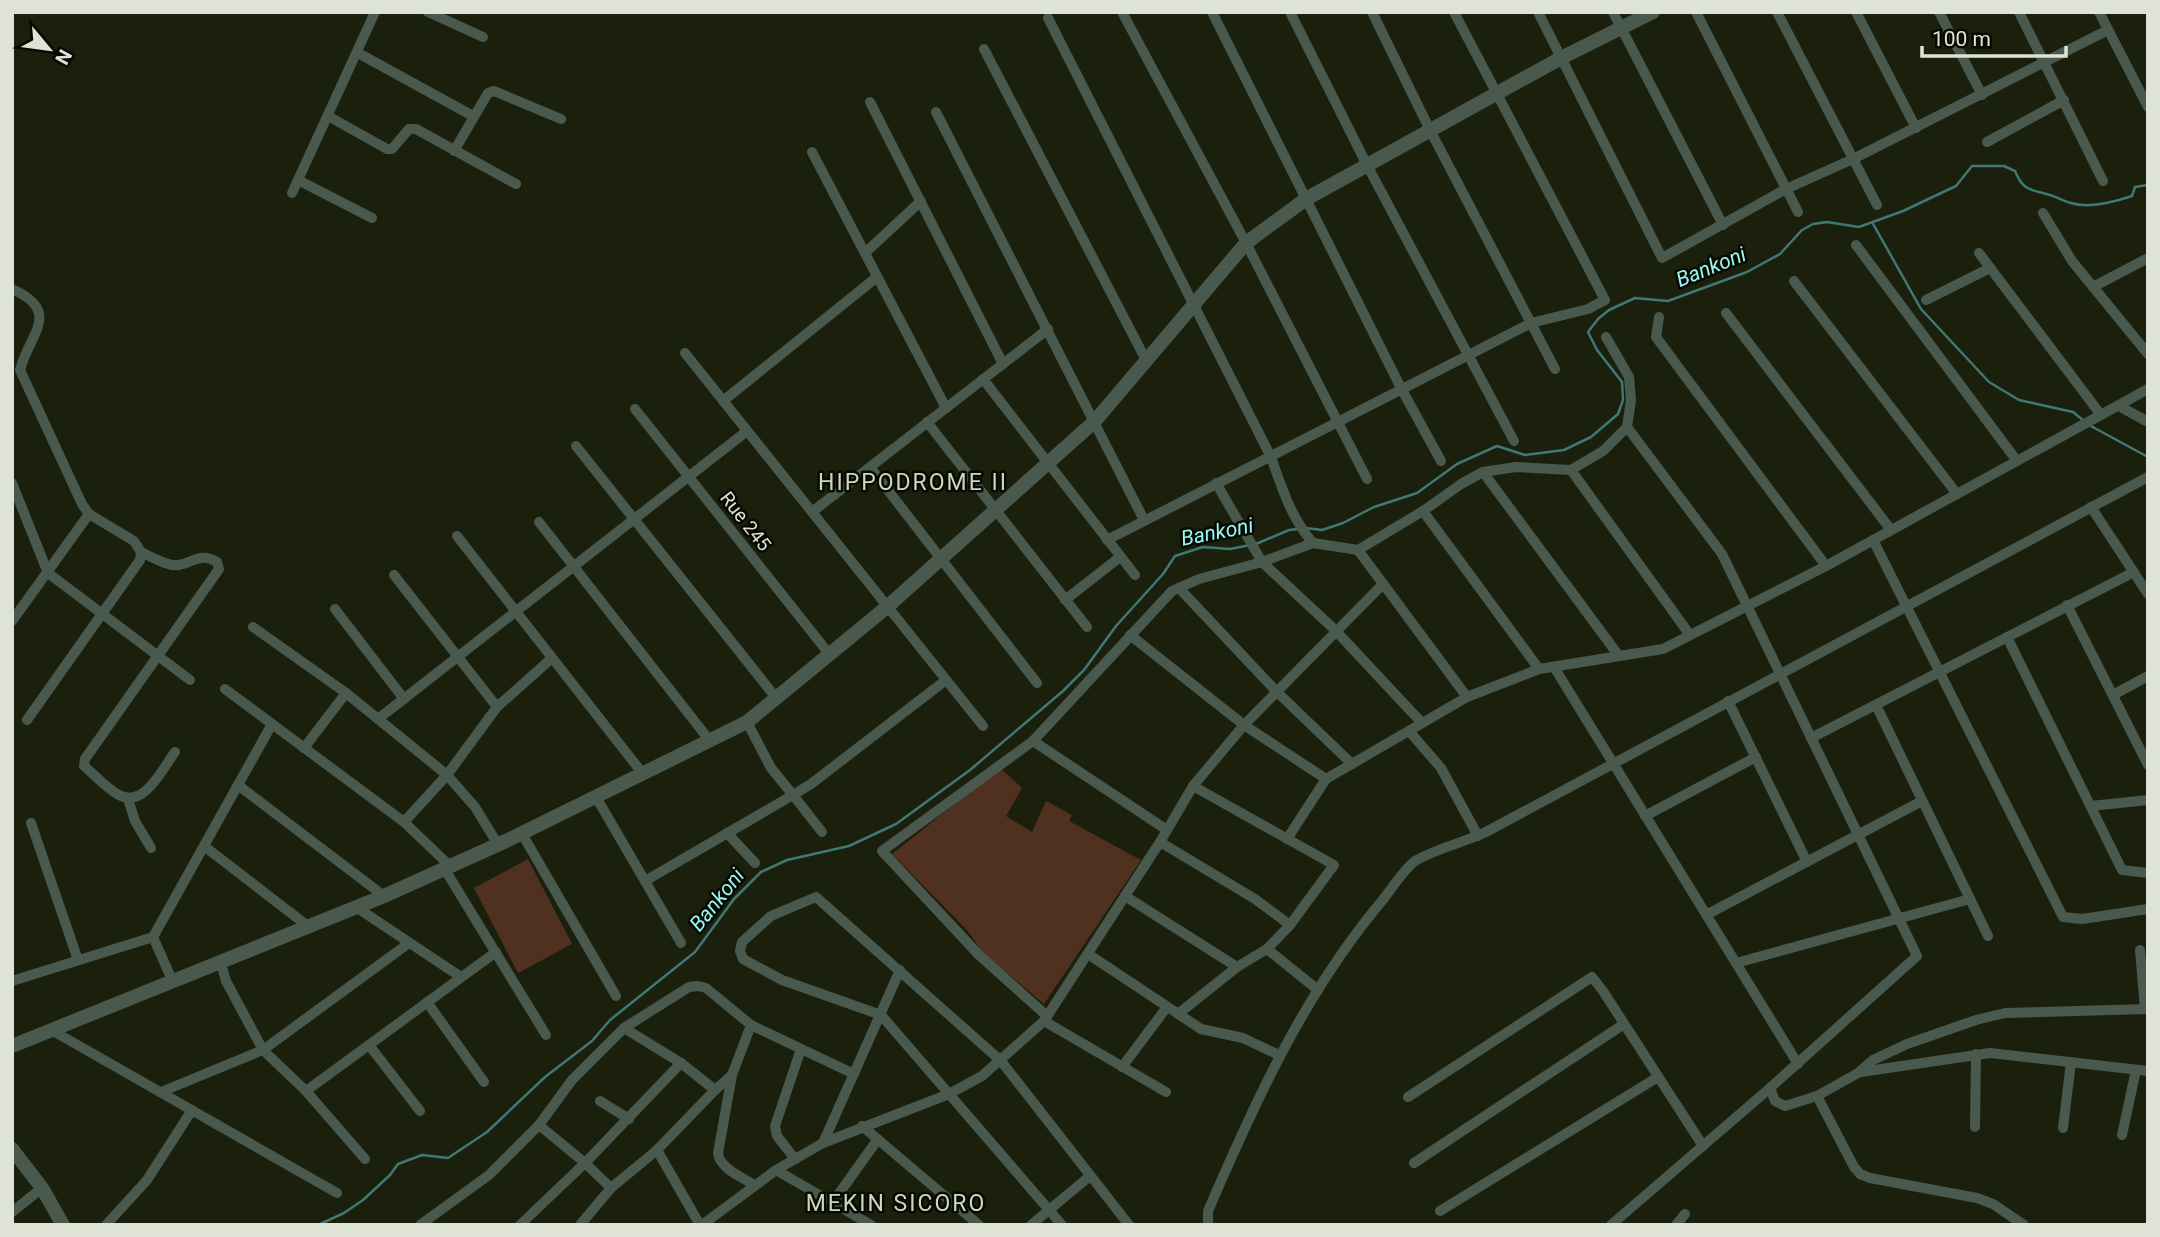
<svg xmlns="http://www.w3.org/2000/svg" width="2160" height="1237" font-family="Roboto,sans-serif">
	<rect width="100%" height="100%" fill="#1b200d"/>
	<g fill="#50311f">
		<path d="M1000 768 1022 788 1006 816 1032 832 1046 801 1072 815 1069 821 1141 860 1044 1004 983 953 967 930 892 854Z"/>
		<path d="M528 859 572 944 518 973 474 888Z"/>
	</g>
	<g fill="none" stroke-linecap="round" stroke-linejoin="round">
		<g stroke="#3f7874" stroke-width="2.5">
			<path d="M1872 222 1921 309 1989 382 2019 400 2073 412 2084 421"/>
			<path d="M2089 425 2148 457"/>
			<path d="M1306 528 1322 530 1343 523 1374 507 1417 493 1457 464 1497 446 1525 455 1564 450 1591 437 1618 414 1623 400 1622 382 1597 350 1588 332 1598 319 1609 310 1635 298 1668 301 1747 272 1780 254 1802 230 1813 224 1827 222 1859 227 1903 211 1956 186 1972 166H2004L2015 171C2024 192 2030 189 2050 195 2057 197 2063 201 2071 203 2089 209 2114 202 2132 196L2135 187 2148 185"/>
			<path d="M1256 544 1289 530 1299 529"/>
			<path d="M318 1225 344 1213 363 1200 390 1175 398 1164 422 1155 448 1158 487 1132 545 1077 592 1041 610 1020 695 952 734 899 761 872 787 860 849 846 896 824 970 770 1063 691 1084 670 1116 626 1163 574 1175 556 1203 547 1230 549 1250 545"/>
		</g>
		<g stroke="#49594e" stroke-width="10">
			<path d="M428 12 483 37"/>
			<path d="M1122 12 1246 243 1367 479"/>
			<path d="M1212 12 1402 390 1441 461"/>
			<path d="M1290 12 1367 165 1514 441"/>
			<path d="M1372 12 1430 130 1555 369"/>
			<path d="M1538 12 1662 258 1786 189 1853 159 2108 30"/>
			<path d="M1613 12 1723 225"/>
			<path d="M1696 12 1798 212"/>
			<path d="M1777 12 1877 205"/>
			<path d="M1856 12 1916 128"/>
			<path d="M1939 12 1982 95"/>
			<path d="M2019 12 2103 181"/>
			<path d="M2099 12 2148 107"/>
			<path d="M1048 18 1271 457C1282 488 1291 518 1313 543"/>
			<path d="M984 49 1147 362"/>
			<path d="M358 53 473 116"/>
			<path d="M870 102 1003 364"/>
			<path d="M936 112 1144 520"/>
			<path d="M328 116 387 149H392L409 129H416L516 184"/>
			<path d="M1987 142 2064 100"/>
			<path d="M454 151 488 93 494 91 561 119"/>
			<path d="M812 152 946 408"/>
			<path d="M298 180 372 218"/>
			<path d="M292 193 375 12"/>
			<path d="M2043 213 2072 261 2148 354"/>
			<path d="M1856 245 2017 461"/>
			<path d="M865 253 921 201"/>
			<path d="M1979 253 2101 415"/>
			<path d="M1794 281 1957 494"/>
			<path d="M2093 287 2148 258"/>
			<path d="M12 289C63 312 29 334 20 370L82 504 89 514 12 621"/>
			<path d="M1926 300 1990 268"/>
			<path d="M1726 313 1891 530"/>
			<path d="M1659 317 1656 337 1826 566"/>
			<path d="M685 353 983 726"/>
			<path d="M983 379 1135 575"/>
			<path d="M723 401 877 277"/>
			<path d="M2119 406 2148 422"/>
			<path d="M635 409 830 655"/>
			<path d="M927 422 1087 627"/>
			<path d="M576 446 777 699"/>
			<path d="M870 467 1037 683"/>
			<path d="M1571 470 1690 635"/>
			<path d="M1483 472 1619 656"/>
			<path d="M12 483 48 573 190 680"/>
			<path d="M1216 483 1262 562 1335 630 1422 723"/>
			<path d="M2091 507 2148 594"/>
			<path d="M1423 511 1539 669"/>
			<path d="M812 512 1048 329"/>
			<path d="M539 522 710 741"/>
			<path d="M457 536 643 774"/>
			<path d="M1107 540 1531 323 1588 309 1605 300 1454 12"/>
			<path d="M1873 540 2063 917 2082 919 2148 909"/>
			<path d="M1358 550 1467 697"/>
			<path d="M141 552C152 557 168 567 179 565 195 562 200 552 217 562L219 569 85 759 84 766C95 775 106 788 119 795 144 809 163 768 175 752"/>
			<path d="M394 575 497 707"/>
			<path d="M1179 588 1276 691 1352 764"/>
			<path d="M1065 600 1120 557"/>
			<path d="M2067 605 2148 765"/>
			<path d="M335 609 404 699"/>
			<path d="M253 627 346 693 447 775 475 807 497 843"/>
			<path d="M1130 635 1244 725 1326 779"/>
			<path d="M2007 637 2122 870 2148 873"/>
			<path d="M1554 667 1798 1064"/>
			<path d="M225 689 404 822 450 866"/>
			<path d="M2113 695 2148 676"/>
			<path d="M1728 701 1807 862"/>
			<path d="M1876 705 1988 936"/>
			<path d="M378 719 747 431"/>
			<path d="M27 720 140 560 141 552 134 541 89 514"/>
			<path d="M1409 731 1441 768 1478 836"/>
			<path d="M1811 738 2134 572"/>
			<path d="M1033 741 1167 830"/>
			<path d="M304 748 346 693"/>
			<path d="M238 785 384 896"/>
			<path d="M596 797 681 943"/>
			<path d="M128 799 135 821 151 848"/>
			<path d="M2091 806 2148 800"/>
			<path d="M1645 816 1756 757"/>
			<path d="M404 822 447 775 497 707 552 658"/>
			<path d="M31 823 78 960"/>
			<path d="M521 832 616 996"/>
			<path d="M822 832 793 795 811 784 946 680"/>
			<path d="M727 833 755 863"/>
			<path d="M1287 839 1326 779 1467 697 1539 669 1663 649 1826 566 2148 389"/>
			<path d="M1160 842 1255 899 1290 925"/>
			<path d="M204 846 309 927"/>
			<path d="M444 868 546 1035"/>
			<path d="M645 881 793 795 771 768 747 722"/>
			<path d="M1125 896 1237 967"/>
			<path d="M356 907 461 977"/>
			<path d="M1706 915 1922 801"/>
			<path d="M153 937 173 982"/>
			<path d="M1267 949 1318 990"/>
			<path d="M2140 950 2145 1009"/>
			<path d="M1088 954 1201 1029 1243 1038 1279 1055"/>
			<path d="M221 963 226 981 263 1050 306 1091 365 1159"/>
			<path d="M1736 963 1970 899"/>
			<path d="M12 981 153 937 272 724"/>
			<path d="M427 1002 484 1082"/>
			<path d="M1178 1014 1237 967 1267 949 1290 925 1334 865 1193 786"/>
			<path d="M1047 1016 979 955 882 851 1033 741 1172 591 1199 579 1262 562 1313 543 1358 550 1423 511 1461 484 1483 472 1516 467 1571 470 1603 451 1627 427 1631 400 1629 377 1606 337"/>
			<path d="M1044 1021 1166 1092"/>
			<path d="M751 1025 732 1075 718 1153C719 1168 742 1177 754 1185"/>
			<path d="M53 1031 337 1193"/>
			<path d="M369 1045 420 1111"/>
			<path d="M681 1063 715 1090 732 1075"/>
			<path d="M1122 1067 1167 1007"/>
			<path d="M1861 1072 1990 1053 2148 1071"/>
			<path d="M1770 1088 1775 1101 1785 1106 1817 1096 1858 1073 1873 1060 1907 1044 1976 1020 2005 1013 2148 1009"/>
			<path d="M306 1091 496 952"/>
			<path d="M161 1092 263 1050 409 943"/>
			<path d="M1817 1096 1854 1167 1860 1174 1870 1178 1977 1198 1993 1204 2024 1225"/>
			<path d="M1408 1097 1592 977 1603 991 1703 1146"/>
			<path d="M600 1101 629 1119"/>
			<path d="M539 1125 585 1163 611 1188"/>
			<path d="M862 1126 979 1225"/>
			<path d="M1975 1127 1976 1054"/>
			<path d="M2063 1128 2071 1062"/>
			<path d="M2122 1135 2136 1070"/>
			<path d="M823 1143 900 970"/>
			<path d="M657 1150 700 1225"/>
			<path d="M795 1159 777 1136 775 1126 801 1049"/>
			<path d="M1414 1163 1624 1024"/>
			<path d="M776 1170 871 1225"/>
			<path d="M833 1202 878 1139"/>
			<path d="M1440 1211 1658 1077"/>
			<path d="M12 1212 42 1188"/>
			<path d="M106 1225 147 1180 192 1110"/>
			<path d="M420 1225 489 1175 539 1125 572 1080 624 1028 689 987 698 986 706 988 751 1025 854 1074"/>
			<path d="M520 1225 585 1163 681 1063 624 1028"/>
			<path d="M580 1225 611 1188 657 1150 715 1090"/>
			<path d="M702 1225 776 1170 823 1143 949 1094 982 1076 1044 1021 1160 842 1193 786 1244 725 1383 584"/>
			<path d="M1031 1225 1090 1176"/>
			<path d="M1062 1225 881 1015 782 980 743 959 740 951 742 942 771 916 816 897 1001 1061 1129 1225"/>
			<path d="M1208 1225V1211C1255 1102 1304 994 1381 902 1390 891 1404 869 1415 861 1433 850 1464 842 1484 833L2148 477"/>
			<path d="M1611 1225 1770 1088 1917 956 1722 554 1627 427"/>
			<path d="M1676 1225 1685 1214"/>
		</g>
		<g stroke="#49594e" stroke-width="14">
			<path d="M12 1046 384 896 506 841 747 722 887 607 1095 421 1246 243 1306 199 1561 58 1653 12"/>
			<path d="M12 1149 42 1188 63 1225"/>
		</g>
	</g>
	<g text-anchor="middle" stroke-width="5" stroke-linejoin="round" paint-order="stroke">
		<g font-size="19" fill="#dfe3d6" stroke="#070903">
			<text transform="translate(746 521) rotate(52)" y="7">Rue 245</text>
		</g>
		<g font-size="21" font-style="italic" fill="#9af8f1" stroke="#070903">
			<text transform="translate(1711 267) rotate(-22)" y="7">Bankoni</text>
			<text transform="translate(1217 532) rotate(-11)" y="7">Bankoni</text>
			<text transform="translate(717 900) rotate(-51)" y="7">Bankoni</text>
		</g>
		<g font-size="23" letter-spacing="2" fill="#ced6bd" stroke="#070903">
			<text x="913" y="490">HIPPODROME II</text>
			<text x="896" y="1211">MEKIN SICORO</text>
		</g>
	</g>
	<rect width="2160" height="1237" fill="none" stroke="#dfe3d6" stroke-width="28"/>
	<g transform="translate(49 49) rotate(119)" stroke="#070903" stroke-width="5" paint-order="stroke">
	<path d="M0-5L12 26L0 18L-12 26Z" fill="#dfe3d6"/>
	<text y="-10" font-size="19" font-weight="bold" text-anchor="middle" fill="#dfe3d6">N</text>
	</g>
	<path d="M1922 46v10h144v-10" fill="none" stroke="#dfe3d6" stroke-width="3.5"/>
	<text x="1932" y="46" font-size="21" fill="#dfe3d6" stroke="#070903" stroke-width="5" paint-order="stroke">100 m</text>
</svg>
